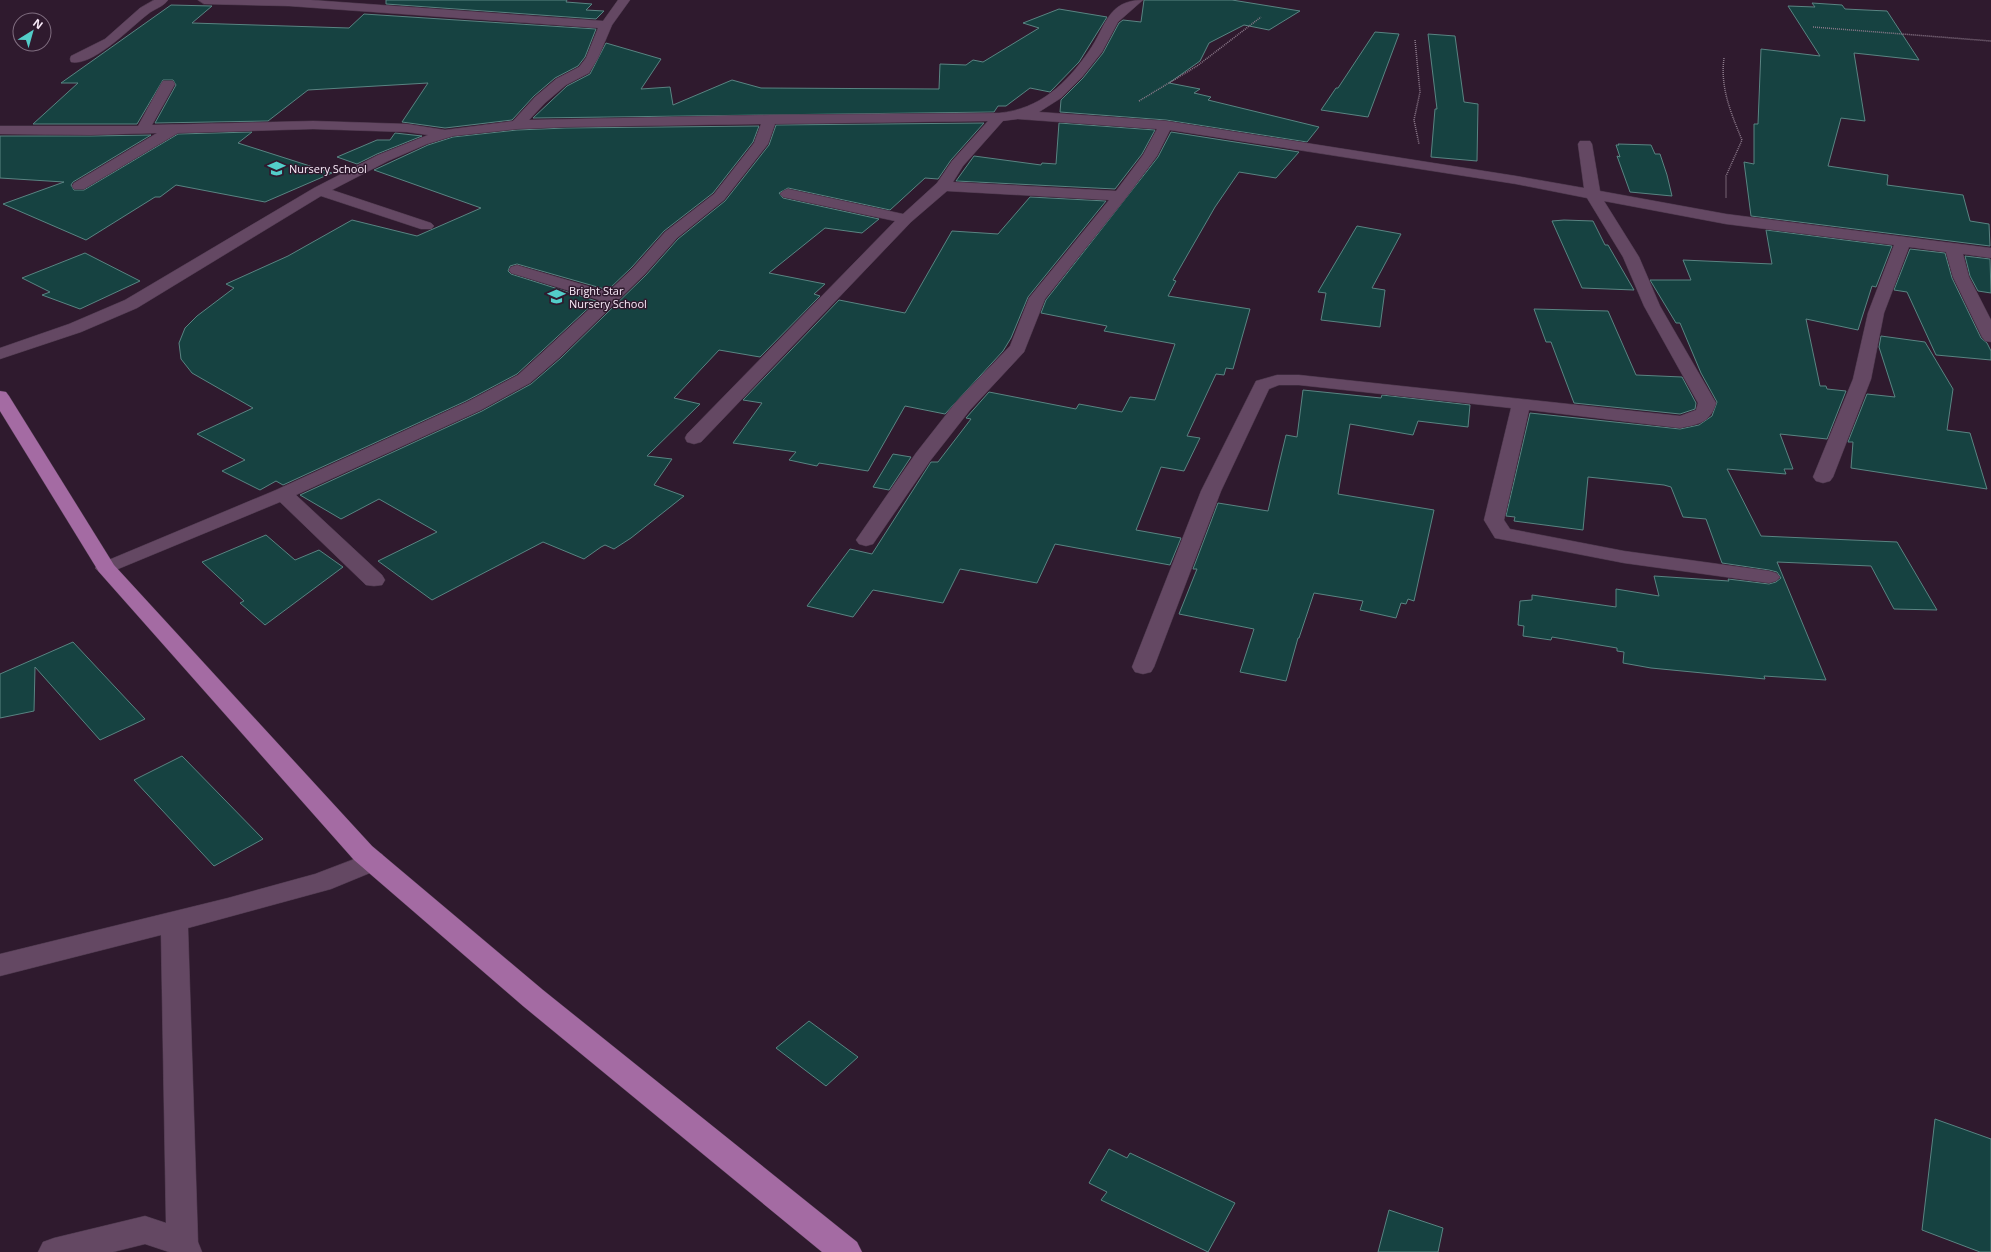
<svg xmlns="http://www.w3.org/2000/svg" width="1991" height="1252" font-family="'Open Sans',sans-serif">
	<rect width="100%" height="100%" fill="#2f1a2e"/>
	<g fill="#164241" stroke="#598482">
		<path d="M386 0H567L566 2 592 4 586 10 604 11 596 19 386 4Z"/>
		<path d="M1144 0H1232L1300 11 1269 30 1244 25 1209 43 1200 61 1169 83 1200 89 1194 93 1211 97 1208 100 1319 127 1307 142 1166 120 1060 112 1061 100 1083 78 1103 53 1119 23 1123 20 1141 22Z"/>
		<path d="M1812 3 1842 5 1845 9 1887 11 1919 60 1854 53 1865 121 1841 118 1828 166 1888 175 1887 185 1963 195 1970 221 1989 224 1990 246 1751 216 1744 162 1754 164V124H1758L1761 49 1820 56 1788 6 1815 7Z"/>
		<path d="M171 5 212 6 192 23 349 28 364 14 596 29 585 57 578 66 555 78 534 96 512 120 445 128 402 122 428 83 308 90 268 121 155 123 176 85 173 80H163L137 124H33L78 83H61Z"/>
		<path d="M1059 9 1107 17 1079 62 1050 92 1030 88 1006 106H998L994 112 533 118 567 86 590 74 606 43 661 59 641 89 670 87 673 105 732 80 761 88 939 89 940 64 966 65 973 60 983 62 1039 28 1023 23Z"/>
		<path d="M1375 32 1399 34 1368 117 1321 110 1336 88H1338Z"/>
		<path d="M1428 34 1455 36 1464 102 1478 104 1477 161 1431 157 1435 109H1437Z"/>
		<path d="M984 123 951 160 938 179 925 178 890 210 788 188 779 193 783 198 879 219 862 233 825 228 769 273 825 284 814 294 820 296 760 357 719 350 674 398 700 404 647 456 672 459 654 485 684 496 631 538 614 549 605 545 601 547 584 559 543 542 432 600 378 561 437 532 379 499 341 519 300 495 482 411 531 384 561 358 646 275 678 239 725 201 769 145 776 125Z"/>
		<path d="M1059 123 1155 130 1142 154 1115 189 956 181 974 156 1041 165 1042 163 1056 164Z"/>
		<path d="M759 126 753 142 713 193 664 231 632 267 608 290 517 264 510 266 508 271 511 274 596 301 517 374 466 401 283 485 276 481 260 490 222 471 245 460 197 434 253 408 192 373 181 359 179 343 185 328 197 316 234 288 226 284 288 256 352 220 417 236 481 208 374 170 428 145 453 137 517 130 566 128Z"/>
		<path d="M252 132 238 143 332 173 265 202 176 185 160 197H155L86 240 3 204 64 182 0 178V136H91L151 135 73 182 71 185 74 190H84L178 134Z"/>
		<path d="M1171 132 1299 152 1276 178 1239 172 1215 207 1173 280 1176 281 1168 296 1250 309 1233 369 1226 368 1224 375 1216 374 1187 436 1200 438 1184 471 1161 467 1136 530 1181 538 1170 565 1055 544 1037 583 960 569 943 603 873 590 853 617 807 606 850 549 872 554 931 462H938L971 419 966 418 989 392 1076 409 1079 404 1122 412 1130 397 1155 400 1175 344 1104 331 1107 326 1041 313 1046 300 1158 157Z"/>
		<path d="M395 133 422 136 377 154 357 164 337 157 377 140H390Z"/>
		<path d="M1618 144 1651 145 1655 154H1660L1667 175 1672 196 1630 192 1617 156 1620 157 1616 145H1619Z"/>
		<path d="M1030 197 1106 201 1028 297 1011 338 1003 351 945 414 905 406 868 471 819 463 817 466 789 460 796 452 733 443 762 403 743 400 839 300 905 313 952 231 998 234Z"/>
		<path d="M1564 220 1593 221 1605 245H1608L1634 290 1582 288 1552 221Z"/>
		<path d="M1357 226 1401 234 1372 288 1385 290 1380 327 1321 320 1326 293 1318 292Z"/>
		<path d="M1766 230 1892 246 1876 287 1872 286 1858 330 1806 319 1820 386H1826L1827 389 1846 391 1827 439 1780 434 1793 469H1784L1786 474 1727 469 1761 536 1897 542 1937 610 1894 609 1871 566 1777 562 1826 680 1764 676 1765 679 1651 668 1623 663 1624 652 1617 651V648L1552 637 1551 640 1523 636 1524 626 1518 625 1520 601 1532 600V595L1616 607V589L1659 596 1654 576 1729 581 1728 579 1769 584 1776 582 1781 578 1777 572 1769 570 1722 563 1706 519 1683 517 1671 487 1664 485 1588 477 1583 530 1514 521 1515 517 1506 516 1530 413 1680 429 1699 425 1712 416 1717 402 1701 373 1680 323H1676L1650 280H1691L1683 260 1772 264Z"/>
		<path d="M1910 249 1945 253 1952 278 1981 338 1987 343 1991 351V360L1936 355 1907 292 1894 290Z"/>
		<path d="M85 253 140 281 80 309 42 295 50 292 22 278Z"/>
		<path d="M1965 256 1990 259 1991 293 1978 291 1970 276Z"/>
		<path d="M1534 309 1608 311 1636 375 1682 377 1696 403 1695 409 1680 414 1574 403 1551 342H1546Z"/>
		<path d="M1881 336 1925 342 1953 389 1947 430 1970 433 1987 489 1851 468 1853 442H1848L1867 394 1895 397 1879 347Z"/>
		<path d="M1303 390 1381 398 1382 395 1470 405 1468 427 1418 421 1413 435 1350 424 1338 494 1434 510 1414 601 1408 599 1406 604 1401 603 1396 618 1360 610 1363 601 1314 593 1299 638H1298L1286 681 1240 672 1254 629 1179 614 1197 569H1193L1218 503 1268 511 1286 435 1297 437Z"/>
		<path d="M893 454 911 457 889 490 873 487Z"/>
		<path d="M266 535 295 560 319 550 343 567 265 625 240 603 244 601 202 562Z"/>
		<path d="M73 642 145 719 100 740 35 667 34 711 0 718V674Z"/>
		<path d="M182 756 263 839 214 866 134 780Z"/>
		<path d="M809 1021 858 1057 826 1086 776 1048Z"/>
		<path d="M1935 1119 1991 1139V1252H1980L1922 1230Z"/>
		<path d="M1109 1149 1127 1158 1130 1153 1235 1203 1208 1252 1101 1200 1107 1192 1089 1183Z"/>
		<path d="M1389 1210 1443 1228 1438 1252H1378Z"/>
	</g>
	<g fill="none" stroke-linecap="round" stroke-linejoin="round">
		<defs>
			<g id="minor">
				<path d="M154 0H168C163 7 154 9 148 14 132 26 93 67 71 62L70 59 71 56 105 39 140 8Z"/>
				<path d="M198 0H311L603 21 618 0H630L612 25 598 58 589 73 566 85 545 103 529 120 770 115 999 113C1040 109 1066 84 1089 51 1106 27 1107 0 1143 0L1118 22 1102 52 1082 77 1061 98 1039 112 1166 121 1516 176 1584 188 1578 144 1580 141H1590L1592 144 1600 191 1726 214 1991 248V258L1963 254 1969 277 1991 320V342L1985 341 1982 337 1953 277 1946 252 1909 247 1884 313 1871 379 1833 477 1830 481 1823 483 1816 481 1813 477 1853 379 1868 313 1894 245 1726 224 1604 201 1639 257 1660 306 1716 403C1710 423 1699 424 1680 428L1529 410 1504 520 1510 529 1624 551 1769 571 1776 573 1780 577 1776 581 1769 583 1624 563 1495 538 1484 520 1511 408 1299 385H1279L1269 389 1221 491 1154 667 1151 672 1143 674 1135 672 1132 667 1201 491 1256 381 1277 375H1299L1680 416 1696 410 1698 403 1644 306 1623 257 1587 198 1516 184 1170 130 1157 156 1125 199 1045 299 1024 352 970 410 930 461 873 544 866 546 859 544 856 540 916 453 956 402 1010 346 1029 298 1109 200 947 191 911 222 701 442 694 444 687 442 685 438 687 434 895 221 783 197 780 194 783 191 788 189 903 214 937 183 952 161 988 121 775 124 768 144 724 200 677 238 645 274 560 357 530 383 481 410 296 495 382 575 385 580 382 585 374 586 366 585 280 502 106 574 99 572 95 568 99 564 276 490 467 402 518 375 599 300 511 273 509 270 511 267 517 265 523 267 608 292 633 268 665 232 714 194 754 143 761 124 566 127 517 129 453 136 427 144 388 161 332 190 431 223 434 226 431 229H421L321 196 137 308 81 332 0 359V348L69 324 125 300 314 188 378 155 428 135 407 132 313 129 178 133 84 189H74L72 186 74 183 157 133 91 135 0 134V126H138L161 84 163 81H173L175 84 152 125 313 121 407 124 445 130 513 121 535 97 556 79 579 67 586 58 598 28 289 6 204 4ZM1018 119 1157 129 1143 155 1116 191 953 182 963 166 1003 121Z"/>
				<path d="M373 852 382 854 386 861 382 868 331 889 188 928 198 1242 202 1252H169L145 1244 113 1252H38L43 1242 54 1238 145 1216 166 1223 161 935 0 976V954L228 898 315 874Z"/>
			</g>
			<path id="major" d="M0 391 6 392 9 396 114 565 372 846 543 990 857 1242 862 1252H822L523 1006 354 860 99 572 0 411Z"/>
		</defs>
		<use href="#minor" stroke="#4b374b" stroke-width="1"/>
		<use href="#major" stroke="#4b374b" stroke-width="1"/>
		<g stroke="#8c7a8b" stroke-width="1.5" stroke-dasharray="1 1" stroke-linecap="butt">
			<path d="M1813 27 1991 41"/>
			<path d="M1415 40 1420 92 1414 120 1419 144"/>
			<path d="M1724 58C1720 88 1731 113 1742 140L1726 176V198"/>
			<path d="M1139 101 1197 66 1261 17"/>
		</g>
		<use href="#minor" fill="#644863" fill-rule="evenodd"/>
		<use href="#major" fill="#a46ba3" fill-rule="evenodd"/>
	</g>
	<defs>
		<symbol id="school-bare" viewBox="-9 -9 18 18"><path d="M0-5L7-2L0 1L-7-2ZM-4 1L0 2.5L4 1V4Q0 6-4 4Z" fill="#53cdc9" stroke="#2f1a2e" stroke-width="2.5" paint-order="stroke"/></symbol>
	</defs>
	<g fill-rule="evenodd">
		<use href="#school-bare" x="264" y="156" width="25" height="25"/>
		<use href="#school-bare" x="544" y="284" width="25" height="25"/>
	</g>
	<g text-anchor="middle" stroke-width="3" stroke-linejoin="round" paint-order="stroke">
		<g font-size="11" fill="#faecfa" stroke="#2f1a2e" text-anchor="start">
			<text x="289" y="173">Nursery School</text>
			<text x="569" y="295">Bright Star<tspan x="569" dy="13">Nursery School</tspan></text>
		</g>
	</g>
	<g transform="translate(32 32) rotate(37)"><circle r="19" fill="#2f1a2e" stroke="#806e80"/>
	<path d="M0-3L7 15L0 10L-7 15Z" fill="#53cdc9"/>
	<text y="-6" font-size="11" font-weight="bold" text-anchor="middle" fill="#faecfa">N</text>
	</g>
</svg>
